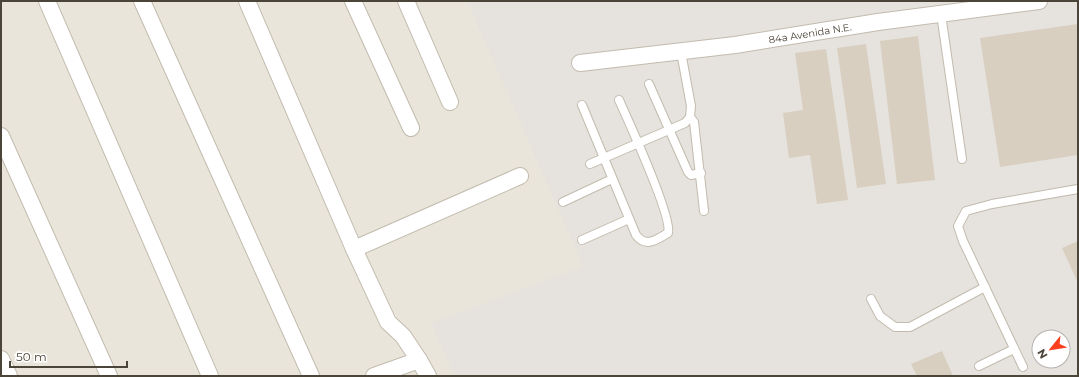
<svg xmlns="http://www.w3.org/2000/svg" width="1079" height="377" font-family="Montserrat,sans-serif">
	<rect width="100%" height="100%" fill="#f6f3ec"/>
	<path fill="#eae5da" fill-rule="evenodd" d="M1 1H1078V376H1ZM1039 337H1063V361H1039Z"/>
	<path fill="#e6e2dd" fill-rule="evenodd" d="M467 1H1078V376H454L431 323 583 266ZM1039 337H1063V361H1039Z"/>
	<g fill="#d8cfc1">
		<path d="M1078 24V155L1000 167 980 38Z"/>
		<path d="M918 36 935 180 897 184 880 41Z"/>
		<path d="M866 44 886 184 857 188 837 48Z"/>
		<path d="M826 49 848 200 817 204 810 155 789 158 783 113 803 110 795 53Z"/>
		<path d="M1078 241V283L1062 248Z"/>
		<path d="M942 351 953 376H917L911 364Z"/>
	</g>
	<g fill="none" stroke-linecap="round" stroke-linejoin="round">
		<defs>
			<g id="service">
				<path d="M941 14 962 159"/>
				<path d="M649 84 688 172 691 175 701 173"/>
				<path d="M582 105 636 235C646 248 656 240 668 233 673 218 628 120 619 100"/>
				<path d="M690 117 694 122 704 211"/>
				<path d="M590 164 685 123 690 117 691 106 681 52"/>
				<path d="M563 202 612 179"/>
				<path d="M582 240 629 219"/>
				<path d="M871 299 880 316 895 327H910L985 287"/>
				<path d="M979 366 1014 349"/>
				<path d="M1023 367 963 241 958 226 966 211 992 204 1078 189"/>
			</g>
			<g id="minor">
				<path d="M47 1 210 376"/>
				<path d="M142 1 311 376"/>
				<path d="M247 1 354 249 388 322 403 336 419 360 428 376"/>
				<path d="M353 1 411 128"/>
				<path d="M406 1 450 102"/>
				<path id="s1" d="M580 63 735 45 878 22 1039 1"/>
				<path d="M1 136 109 376"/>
				<path d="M354 249 520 176"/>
				<path d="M1 359 9 376"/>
				<path d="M374 376 419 360"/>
			</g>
		</defs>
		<use href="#service" stroke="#c2bbae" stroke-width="10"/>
		<use href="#minor" stroke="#c2bbae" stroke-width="18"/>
		<use href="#service" stroke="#fff" stroke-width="8"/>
		<use href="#minor" stroke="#fff" stroke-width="16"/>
	</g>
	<g text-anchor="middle" stroke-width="3" stroke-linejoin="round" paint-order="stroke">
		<g font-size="10" fill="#4b4439" stroke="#fff">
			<text dy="4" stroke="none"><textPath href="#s1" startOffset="232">84a Avenida N.E.</textPath></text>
		</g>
	</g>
	<rect width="1079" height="377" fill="none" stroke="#4b4439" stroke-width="4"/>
	<g transform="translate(1051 349) rotate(240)"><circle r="19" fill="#ffffff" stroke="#b7b4b0"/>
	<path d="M0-3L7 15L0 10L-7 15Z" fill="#fc3f1d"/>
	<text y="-6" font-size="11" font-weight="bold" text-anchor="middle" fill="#4b4439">N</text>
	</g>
	<path d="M10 361v6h117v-6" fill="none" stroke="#4b4439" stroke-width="2"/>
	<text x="16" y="361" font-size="12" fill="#4b4439" stroke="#ffffff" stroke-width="3" paint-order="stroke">50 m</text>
</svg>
